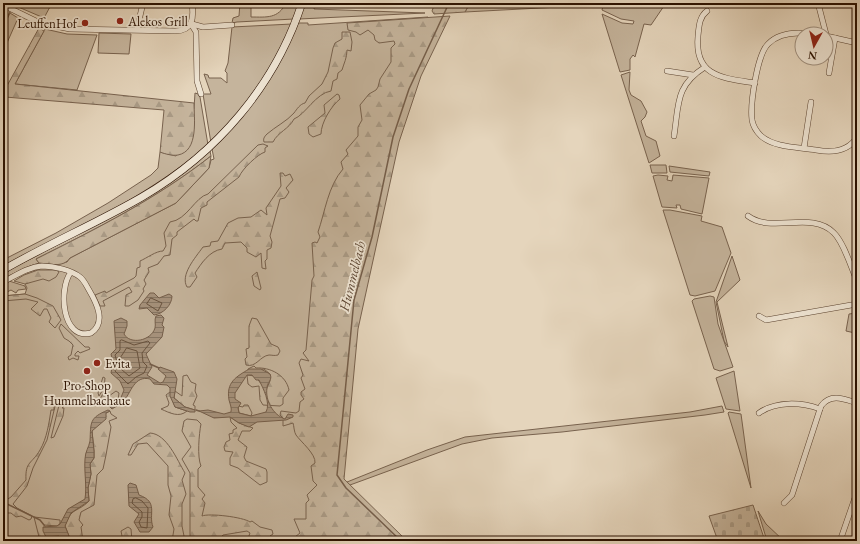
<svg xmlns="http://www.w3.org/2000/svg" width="860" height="544" font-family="'EB Garamond',serif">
	<defs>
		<pattern id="forest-firs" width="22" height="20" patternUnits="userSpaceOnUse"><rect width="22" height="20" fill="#c5b49c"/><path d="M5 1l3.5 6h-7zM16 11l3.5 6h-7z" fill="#a99a85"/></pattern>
		<pattern id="cemetery-stones" width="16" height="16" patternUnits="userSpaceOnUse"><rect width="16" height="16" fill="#c5b49c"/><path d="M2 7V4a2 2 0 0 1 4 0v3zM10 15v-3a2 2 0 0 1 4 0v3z" fill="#a99a85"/></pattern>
		<pattern id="water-rules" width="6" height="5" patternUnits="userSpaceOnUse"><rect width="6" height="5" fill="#a6927c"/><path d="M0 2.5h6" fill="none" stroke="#877663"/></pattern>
	</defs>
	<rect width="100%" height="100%" fill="#e5d5bc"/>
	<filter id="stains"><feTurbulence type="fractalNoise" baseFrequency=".005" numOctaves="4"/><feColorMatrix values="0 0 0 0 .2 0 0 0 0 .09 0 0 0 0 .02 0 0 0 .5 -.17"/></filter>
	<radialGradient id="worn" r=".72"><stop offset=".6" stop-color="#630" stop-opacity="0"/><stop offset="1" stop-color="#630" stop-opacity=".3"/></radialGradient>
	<g fill="#c5b49c" stroke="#78624e">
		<path d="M18 3H52L44 18 16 6Z"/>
		<path d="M240 3H251V17C267 17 278 19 286 3H300L294 19 237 22 232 23 233 18 239 16Z"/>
		<path d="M305 3H315L314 9 425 13 299 19Z"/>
		<path d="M470 3H601L597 5 465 12Z"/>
		<path d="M607 3H666L651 25 644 24 635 57 633 55 630 59V70L620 72 602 14 622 23 633 24 634 21 621 19 602 10 603 6Z"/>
		<path d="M10 13 18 18 3 52V28Z"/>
		<path d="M428 17 400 61 330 469 395 541H3V296L25 294 27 288 25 284 30 282 27 272 67 262 70 258 176 203 209 168 211 160 214 159 212 149 240 119 264 88 298 23H308V25Z"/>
		<path d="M292 24 281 49 249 101 211 143 203 94H211L204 74 208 75 209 78H221L227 83V73L225 71 228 63 232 27Z"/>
		<path d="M45 29 67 34 97 35 77 90 15 84Z"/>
		<path d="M99 33 131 34 129 54 98 53Z"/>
		<path d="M630 72 629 90 631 95 641 101 647 112 645 117 641 121 646 136 656 141 660 156 649 163 621 75Z"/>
		<path d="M195 93 198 94 200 97 208 145C147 197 74 230 3 267V260L56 233 108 203 151 175 158 168 160 152 176 156 192 139Z"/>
		<path d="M210 151 211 156C156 199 98 228 36 259L39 263 24 268 3 279V273L106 220Z"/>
		<path d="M650 165H666L667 173H652Z"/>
		<path d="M669 166 710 172 709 176 670 172Z"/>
		<path d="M658 175 668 176 667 180 672 181 673 175 709 178 702 214 681 209 680 205H676L677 208 662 207 653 176Z"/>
		<path d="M663 210H670L702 216 701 221 722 227 731 253 715 291 695 296 690 295Z"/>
		<path d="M732 256 740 280 717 302 728 347 724 341 716 302Z"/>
		<path d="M710 296 714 297 718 324 733 367 720 371 714 369 692 301 694 299Z"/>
		<path d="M857 313 855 333 846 331 849 314Z"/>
		<path d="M734 371 740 411 726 409 716 378Z"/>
		<path d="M722 406 724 412 705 415 562 432 492 438 462 444 350 485 347 482 427 450 465 437 690 412Z"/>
		<path d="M729 412 741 414 751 488 728 413Z"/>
		<path d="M758 511 766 524 784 541H767Z"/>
	</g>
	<g fill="url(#forest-firs)" stroke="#78624e">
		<path d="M435 3H470L465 12 434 14 432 11Z"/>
		<path d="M450 16 421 76 399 142 358 329 344 479 407 541H332L324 537 319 541H290L300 533 294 519H306V503L309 500 307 495 317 485 313 481 311 466 315 463C316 454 301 442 296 435 294 432 294 426 293 423L283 426V418L280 415 281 411 296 413 299 411 300 402 304 399 301 395V392L305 389 301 378 303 375 299 363 301 359 309 361 303 353 306 350 312 280 314 276 312 243 315 242 317 243 320 237 318 232C325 212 328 186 343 169L341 162 348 154 346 150 358 136V127L362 120 360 105 369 94 376 90 378 87 380 79 391 62V48L395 44 394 41 379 43 375 40 374 35 368 30 360 35 356 32 348 30 347 23Z"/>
		<path d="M39 28 44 31 15 84 194 103C194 118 199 151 178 155 173 156 165 154 160 152L164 110 5 97 3 99V93Z"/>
		<path d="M342 32H350L352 42 351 51 347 50C347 58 344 63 342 70L338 73 337 79 333 81 331 91C316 93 305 115 294 119 289 129 278 132 273 142H264C263 139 264 137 267 134 275 127 287 121 294 113 297 109 300 104 305 103L309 96 322 84 328 72 333 48 335 43 342 39Z"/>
		<path d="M337 94 339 95 340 99C331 106 321 123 321 134L313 137 309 134 308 127 325 113 324 105Z"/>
		<path d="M263 144 268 146 265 148V152C258 154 242 169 239 177L207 202V205L201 208 198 221H196L194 219 177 232V235L172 239 170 255 164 256 158 264 148 268 149 272 144 280 146 284 143 289 144 291 138 300 129 306H125L126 295 132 292 129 287 103 301 105 306H100L95 295 105 291 106 293 134 278 136 276 137 268 140 267V261C147 258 156 251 163 251L166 246 164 233 170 222C187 220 195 197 208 194L258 145Z"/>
		<path d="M211 156 209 168 176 203 70 258C63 268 50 264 39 263L36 259C98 228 156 199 211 156Z"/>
		<path d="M280 173H283L285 176 290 174 293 180 286 188 289 192 285 198 280 199 270 236 272 242 271 248 267 250V259L265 261 266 269 262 268 261 253 256 257 247 252V248L241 242 225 243 222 249C209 251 201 264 195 273L197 277 190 287H187C180 275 195 258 203 247L210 246 211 242 218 241 228 223 238 218 251 217 261 210 267 215 266 208 281 186Z"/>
		<path d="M38 270H56L59 272 56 277 49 281 43 279 25 284 14 281 24 275Z"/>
		<path d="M257 272 261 288 260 290 254 286 252 276Z"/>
		<path d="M9 281 25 286 26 289 18 290 16 293 11 290 3 294V286Z"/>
		<path d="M25 294 37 298 53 306 61 320 55 328 49 322 51 318 47 309H44L40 316 31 309 38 302 26 299 3 301V296Z"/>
		<path d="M252 318 257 319 271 344 278 347 280 351 278 355C274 356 272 355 269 355 260 356 256 368 246 365L245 359 247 357 246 349 249 348V326Z"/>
		<path d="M61 324 85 347H89L90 349 80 353 78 351 75 354V356H79L78 360 73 358 69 360 68 357 71 355 73 345 69 341 64 338 59 328Z"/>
		<path d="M254 366 256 368C270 367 286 375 289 390L283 398V404L280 406 263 405 260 400 259 386 252 387 248 384 247 375 255 376 266 390 270 381V374L264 369 248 371V369Z"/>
		<path d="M187 375 191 382 196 384 195 391 197 396 193 405 195 406V410L185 407 174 398 175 391 182 396 183 376Z"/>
		<path d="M103 377 105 378 104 388 99 396 98 393Z"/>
		<path d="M105 390 109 396 116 391 119 393 118 400 112 403 110 407 100 399Z"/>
		<path d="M170 392 175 407 187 411C179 418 170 413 161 409L168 406 169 403 166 395Z"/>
		<path d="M54 401 56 402 47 440 33 468 27 486 13 504 17 508 32 516 31 519 29 520 21 516 16 517 11 513H3V502L11 497 26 480C25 461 32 464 40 450 47 438 49 423 51 410H54Z"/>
		<path d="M60 401 64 406 62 408H64L63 416 54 437 51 438Z"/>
		<path d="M244 405H248L252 413 251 416 239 413 238 406 243 407Z"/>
		<path d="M110 411 111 414 117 418 109 421 111 427 106 455 103 469 97 475 94 505 81 512 79 520 83 525 81 527 83 541H71L65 526C71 507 77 513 89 501L88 488 91 474 90 464 94 458V451L92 431 106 413Z"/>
		<path d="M230 417 239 423 253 428 250 431H242L238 440 247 447 244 457 246 461 266 469 267 472V482L260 485 238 468 230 465V458L233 452 225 451 224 447 226 442 230 440 229 434 233 433V430L237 428 231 422Z"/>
		<path d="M187 419 197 420 201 424C199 434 197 457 201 466L198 469V487L205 495 202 499 205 503 202 516C209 513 243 517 250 522L252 521 260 527 272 530 273 534 270 536V541H247L250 533 247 531 223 535 218 541H190V473L182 459 191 447 182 431 184 421Z"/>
		<path d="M150 433C167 434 177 460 185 473L182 480 186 494 182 504V526L185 541H172L174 529 169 515 171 496 168 485V466L147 443 138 444 131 455H128L133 444Z"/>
		<path d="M34 517 60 520V524L57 526 44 525 52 536H59L64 541H59L57 537 48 541 41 540 39 537Z"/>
		<path d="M128 527 131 529 132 541H123L121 531Z"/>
	</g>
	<path fill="url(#cemetery-stones)" stroke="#78624e" d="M753 505 765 541H718L709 516Z"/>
	<g fill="url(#water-rules)" stroke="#755e4a" fill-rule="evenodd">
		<path d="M150 293H154L159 298 169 294 172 296C172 305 163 314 154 315L147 308 139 309 140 305Z"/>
		<path d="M161 315 164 318 162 325 164 327 162 337 146 354 152 367 147 375 160 383 163 382 166 376 158 369 160 367 174 372 177 379 174 398 185 407 195 410V412H190L175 407 170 396V388L167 385 154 384 150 379C134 375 131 393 123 402 121 405 116 406 112 409L110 407 120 400 124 390 120 381 111 373 113 362 111 354 116 349 114 321 121 318 127 321V326L124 334C130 345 151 341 155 328 156 324 154 320 156 316Z"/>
		<path d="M249 369H261L270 374C273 380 267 382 267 388 265 400 273 415 285 419L288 414 293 415V417L286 420 257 422 249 427 239 423 230 417 214 418 199 411 208 410 224 414 231 412C232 408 230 404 229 400 226 382 236 377 249 369ZM247 375H252L256 380H259C263 388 271 403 266 412L251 416 239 413 238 408 241 403 235 399V393Z"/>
		<path d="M108 410 110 411 106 413V419L92 431 94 451V458L90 464 91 474 88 488 89 501 71 513 65 526 71 541H64L59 536 46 537 43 531V527L57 526 60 524 68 509 85 499C87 486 84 472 85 459 85 452 89 447 90 441 91 422 89 418 108 410Z"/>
		<path d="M130 483 136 485 139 495C159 502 148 514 153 527L149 532H140L134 522 139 514 129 506 128 485Z"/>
	</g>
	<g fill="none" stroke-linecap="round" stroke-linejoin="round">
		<g stroke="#68523e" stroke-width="1">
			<path d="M151 298 162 303 158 311 147 304Z"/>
			<path d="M122 340 134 345 148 341 150 343 142 353 143 362 147 366 144 373 136 377 128 384 115 371 117 362 115 355 120 350V341Z"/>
			<path d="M127 348 137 351 140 368 129 376 121 369V357Z"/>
			<path d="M136 498 142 501 148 508 147 528 141 527 139 522 142 517V512L132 503 133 499Z"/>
		</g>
		<g stroke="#755e4a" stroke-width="1.5">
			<path d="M3 25 15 3"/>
			<path d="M150 364 159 368"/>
			<path d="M196 410 199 411"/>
			<path d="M3 502 40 520 44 525"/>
			<path d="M401 541 346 488 337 475 354 300 372 237 393 137 409 89 449 3"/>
		</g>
		<defs>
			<g id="minor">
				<path d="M818 3 826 34"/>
				<path d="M3 5 40 23 70 29 175 31C193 31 194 18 192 3"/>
				<path d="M707 11C699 17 699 27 698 36 694 77 723 78 755 83"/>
				<path d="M191 24 196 32 197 81 201 94"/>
				<path d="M192 24 203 27 232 25"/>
				<path d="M137 29 143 3"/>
				<path d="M811 34C797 32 779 33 768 44 757 55 750 104 752 120 753 126 757 132 761 136 775 148 799 147 816 150 832 153 848 152 857 137"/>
				<path d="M826 36 857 43"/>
				<path d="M667 71 693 75"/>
				<path d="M829 73 835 38"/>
				<path d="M674 136C679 104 675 86 705 67"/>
				<path d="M804 148 811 102"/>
				<path d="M748 216C772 234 812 210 834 233 844 243 851 267 857 281"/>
				<path d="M3 282C15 276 28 267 42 266 54 266 71 270 80 277 84 280 86 285 89 290 96 302 107 322 91 333 62 341 58 289 71 272"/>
				<path d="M759 316 766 320 857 304"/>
				<path d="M759 413C776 401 801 402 820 409"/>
				<path d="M784 503 792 495 821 406C831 393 844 399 857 403"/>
				<path d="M840 541 857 492"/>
			</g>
			<path id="secondary" d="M3 270C48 244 97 223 142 197 217 153 275 86 302 3"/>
		</defs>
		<use href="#minor" stroke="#5a422f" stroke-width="6"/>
		<use href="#secondary" stroke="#2b1100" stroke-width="8"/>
		<use href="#minor" stroke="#eee4d3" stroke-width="5"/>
		<use href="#secondary" stroke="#eee4d3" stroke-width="7"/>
	</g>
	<g fill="#8f2418" stroke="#eee4d3" stroke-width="1.5">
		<circle cx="120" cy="21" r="4"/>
		<circle cx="85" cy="23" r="4"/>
		<circle cx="97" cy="363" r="4"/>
		<circle cx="87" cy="371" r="4"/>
	</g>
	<g text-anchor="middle" stroke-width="3.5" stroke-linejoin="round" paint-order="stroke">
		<g font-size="13" fill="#2b1100" stroke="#eee4d3" text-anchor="start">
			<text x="128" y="26">Alekos Grill</text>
			<text x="77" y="28" text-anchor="end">LeuffenHof</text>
			<text x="105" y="368">Evita</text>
			<text x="87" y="390" text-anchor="middle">Pro-Shop<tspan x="87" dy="15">Hummelbachaue</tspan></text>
		</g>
		<g font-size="14" font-style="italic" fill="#5c4532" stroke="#eee4d3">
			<text transform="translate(352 276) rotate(-76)" y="5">Hummelbach</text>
		</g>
	</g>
	<rect width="860" height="544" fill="none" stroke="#e5d5bc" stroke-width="16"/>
	<rect x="4" y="4" width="852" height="536" fill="none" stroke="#2b1100" stroke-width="2"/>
	<rect x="8" y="8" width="844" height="528" fill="none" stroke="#2b1100"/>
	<g transform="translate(814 46) rotate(188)"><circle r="19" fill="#eee4d3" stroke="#a0907f"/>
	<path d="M0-3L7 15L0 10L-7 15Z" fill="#8f2418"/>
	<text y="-6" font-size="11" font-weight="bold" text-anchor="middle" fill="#2b1100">N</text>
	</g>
	<rect width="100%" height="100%" filter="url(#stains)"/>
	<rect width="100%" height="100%" fill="url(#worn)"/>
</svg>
